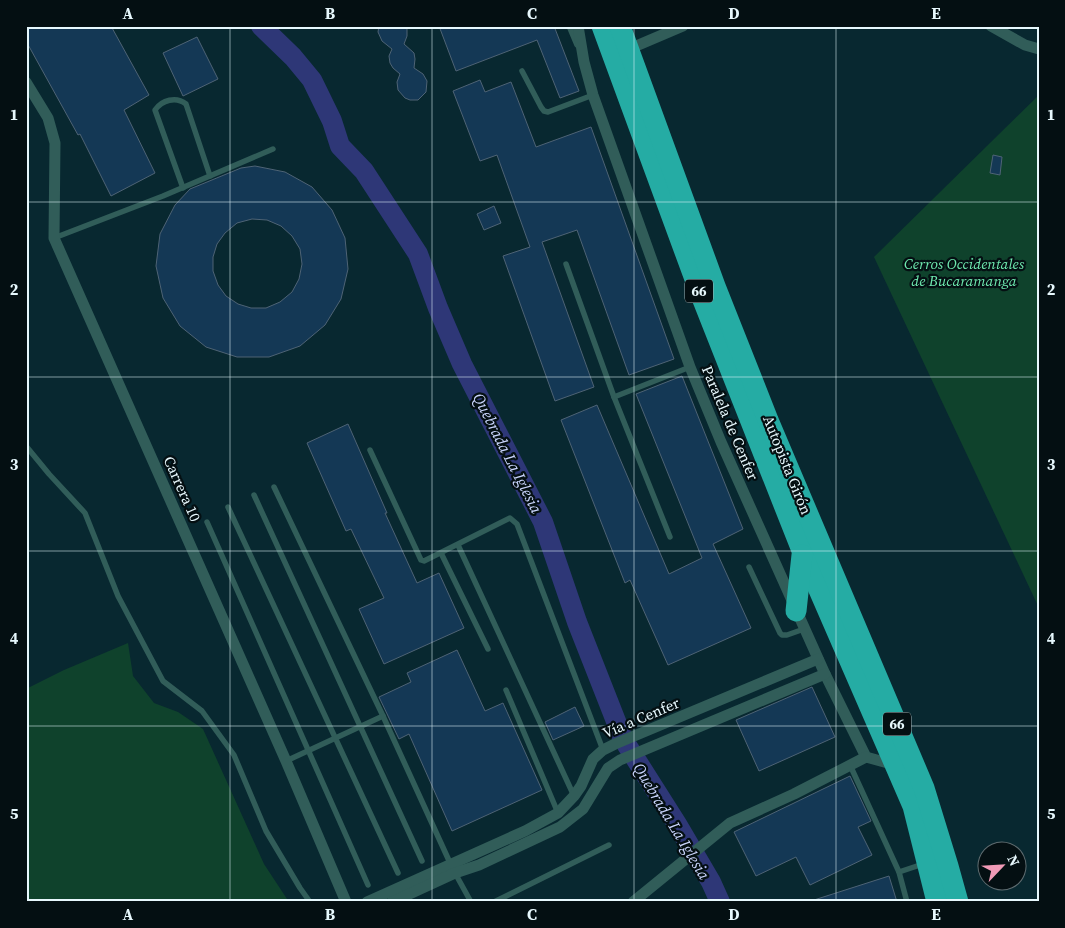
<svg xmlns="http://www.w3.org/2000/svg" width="1065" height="928" font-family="'Source Serif 4',serif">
	<rect width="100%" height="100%" fill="#082830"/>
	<g fill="#0f422c">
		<path d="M1039 95V608L874 257Z"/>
		<path d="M128 643 133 676 154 703 178 712 203 729 264 864 289 902H26V689L64 670Z"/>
	</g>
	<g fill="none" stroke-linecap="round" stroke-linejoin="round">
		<path stroke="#2e3777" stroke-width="20" d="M261 26 293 57 312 80 332 121 340 146 364 171 418 254 438 308 462 364 543 522 577 622 623 739 677 824 711 882 720 902"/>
	</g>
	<g fill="#143855" stroke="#4e6375" fill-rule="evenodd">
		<path d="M26 26H111L149 95 124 110 155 173 111 196 80 134 78 135 26 41Z"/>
		<path d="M379 26H407V36L404 44 414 53 415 59 414 68 423 74 427 81 426 92 418 100H410L405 98 398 90 397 82 400 74 393 68 390 63 389 56 392 49 382 41 378 32Z"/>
		<path d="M439 26H554L579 91 560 98 537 40 456 71Z"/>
		<path d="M197 37 218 79 183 96 163 53Z"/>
		<path d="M480 80 485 92 511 82 536 147 591 127 674 359 629 375 577 230 542 242 594 387 555 401 503 256 530 247 497 155 480 161 453 91Z"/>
		<path d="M993 155 1002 157 1000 175 990 173Z"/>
		<path d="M255 166 285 172 312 187 332 210 345 238 348 269 341 299 325 325 300 346 269 357H237L206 347 180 326 163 298 156 266 160 234 175 205 190 189 241 168ZM252 219 267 220 281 226 292 236 300 249 302 264 299 279 292 292 280 302 266 308H251L238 304 226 296 218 285 213 271V257L217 244 225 233 237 223Z"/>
		<path d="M494 206 501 223 484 230 477 214Z"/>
		<path d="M682 376 743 529 713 544 751 628 668 665 630 580 625 583 561 420 597 405 669 574 702 558 636 394Z"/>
		<path d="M348 424 387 513H385L417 583 439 573 464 628 384 664 359 609 384 598 351 529 346 531 307 443Z"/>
		<path d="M457 650 485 711 503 703 542 790 452 831 409 734 399 739 379 697 411 682 407 673Z"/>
		<path d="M812 687 835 737 759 771 736 720Z"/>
		<path d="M575 707 584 726 553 740 545 722Z"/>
		<path d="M850 776 871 821 858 827 872 855 810 885 796 857 756 876 734 832Z"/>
		<path d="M889 876 897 902H814V900Z"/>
	</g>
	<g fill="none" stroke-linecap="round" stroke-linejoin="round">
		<g stroke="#315d59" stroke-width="5.5">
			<path d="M569 26 577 45"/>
			<path d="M522 71 541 107 544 111 548 112 593 95"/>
			<path d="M183 188 155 110C162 100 176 96 186 104L210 176"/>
			<path d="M54 238 163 196 273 149"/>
			<path d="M566 264 614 397 690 367"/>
			<path d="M614 397 670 537"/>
			<path d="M26 446 49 474 85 513 118 596 163 681 202 711 234 755 266 831 300 888 310 902"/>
			<path d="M370 450 421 560 424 561 510 518 517 524 603 750"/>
			<path d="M274 487 383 716 451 865"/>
			<path d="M254 495 422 861"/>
			<path d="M228 507 398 873"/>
			<path d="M207 522 368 885"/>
			<path d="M458 545 574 796"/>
			<path d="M441 553 488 649"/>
			<path d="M749 567 780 633 782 635H787L804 629"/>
			<path d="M506 690 558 813"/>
			<path d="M286 761 383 716"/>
			<path d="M850 765 899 872 907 902"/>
			<path d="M899 872 923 864"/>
			<path d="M455 873 471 902"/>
			<path d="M494 902 609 845"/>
		</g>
		<g stroke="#315d59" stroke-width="11">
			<path d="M578 26 584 62 593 95 690 367 721 442 825 674 866 757 895 765"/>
			<path d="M991 26 1025 45 1039 49"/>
			<path d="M629 49 683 26"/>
			<path d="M26 82 48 118 55 143 54 238 286 761 346 902"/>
			<path d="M367 902 525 831 558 813 574 796 581 786 593 759 603 750 615 744 818 659"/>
			<path d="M392 902 455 873 479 865 560 827 583 809 608 768 620 760 825 674"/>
			<path d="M633 902 730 823 794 794 866 757"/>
		</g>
		<g stroke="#25aca4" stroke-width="21">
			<path d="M602 26 699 290 803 553 913 806 937 902"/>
			<path d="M620 26 715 286 768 420 924 788 948 866 958 902"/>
			<path d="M796 611 802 555"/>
		</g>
	</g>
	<path fill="none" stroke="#e7f8fd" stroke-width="1" stroke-opacity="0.55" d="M230 26V902M432 26V902M634 26V902M836 26V902M26 202H1039M26 377H1039M26 551H1039M26 726H1039"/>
	<g text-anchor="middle" stroke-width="4.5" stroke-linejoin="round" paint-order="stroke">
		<g fill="#040f12" stroke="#a3b2b6" stroke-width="1">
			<rect x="685" y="279.5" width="28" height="23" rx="4"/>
			<rect x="883" y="712.5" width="28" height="23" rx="4"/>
		</g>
		<g font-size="14" font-weight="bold" fill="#e7f8fd">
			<text x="699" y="296">66</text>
			<text x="897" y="729">66</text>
		</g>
		<g font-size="15" font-style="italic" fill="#6ee9af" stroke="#040f12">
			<text x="964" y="269">Cerros Occidentales<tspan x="964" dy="17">de Bucaramanga</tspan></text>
		</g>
		<g font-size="15" fill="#e7f8fd" stroke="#040f12">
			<text transform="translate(730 423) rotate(67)" y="5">Paralela de Cenfer</text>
			<text transform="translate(787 465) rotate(68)" y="5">Autopista Girón</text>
			<text transform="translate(182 489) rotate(66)" y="5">Carrera 10</text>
			<text transform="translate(641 718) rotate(-23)" y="5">Vía a Cenfer</text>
		</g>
		<g font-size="16" font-style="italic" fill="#c9d4fb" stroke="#040f12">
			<text transform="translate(508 453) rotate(63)" y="6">Quebrada La Iglesia</text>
			<text transform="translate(672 821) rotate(59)" y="6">Quebrada La Iglesia</text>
		</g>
	</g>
	<rect width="1065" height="928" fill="none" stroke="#040f12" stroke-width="55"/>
	<g transform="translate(1002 866) rotate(65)"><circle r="24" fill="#040f12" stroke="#5f6c70"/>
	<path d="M0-4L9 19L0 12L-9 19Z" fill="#f09ab6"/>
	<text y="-8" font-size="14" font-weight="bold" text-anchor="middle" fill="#e7f8fd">N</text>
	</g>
	<rect x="28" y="28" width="1010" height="872" fill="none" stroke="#e7f8fd" stroke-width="2"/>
	<g font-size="16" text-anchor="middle" font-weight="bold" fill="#e7f8fd">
		<text x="128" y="19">A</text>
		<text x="330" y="19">B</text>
		<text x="532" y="19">C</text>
		<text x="734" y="19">D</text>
		<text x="936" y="19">E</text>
		<text x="14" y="120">1</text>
		<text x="1051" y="120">1</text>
		<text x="14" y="295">2</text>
		<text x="1051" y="295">2</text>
		<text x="14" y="470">3</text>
		<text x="1051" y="470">3</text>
		<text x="14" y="644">4</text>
		<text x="1051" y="644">4</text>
		<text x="14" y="819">5</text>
		<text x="1051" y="819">5</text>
		<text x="128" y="920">A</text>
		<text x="330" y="920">B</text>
		<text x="532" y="920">C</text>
		<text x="734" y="920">D</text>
		<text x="936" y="920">E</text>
	</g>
</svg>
